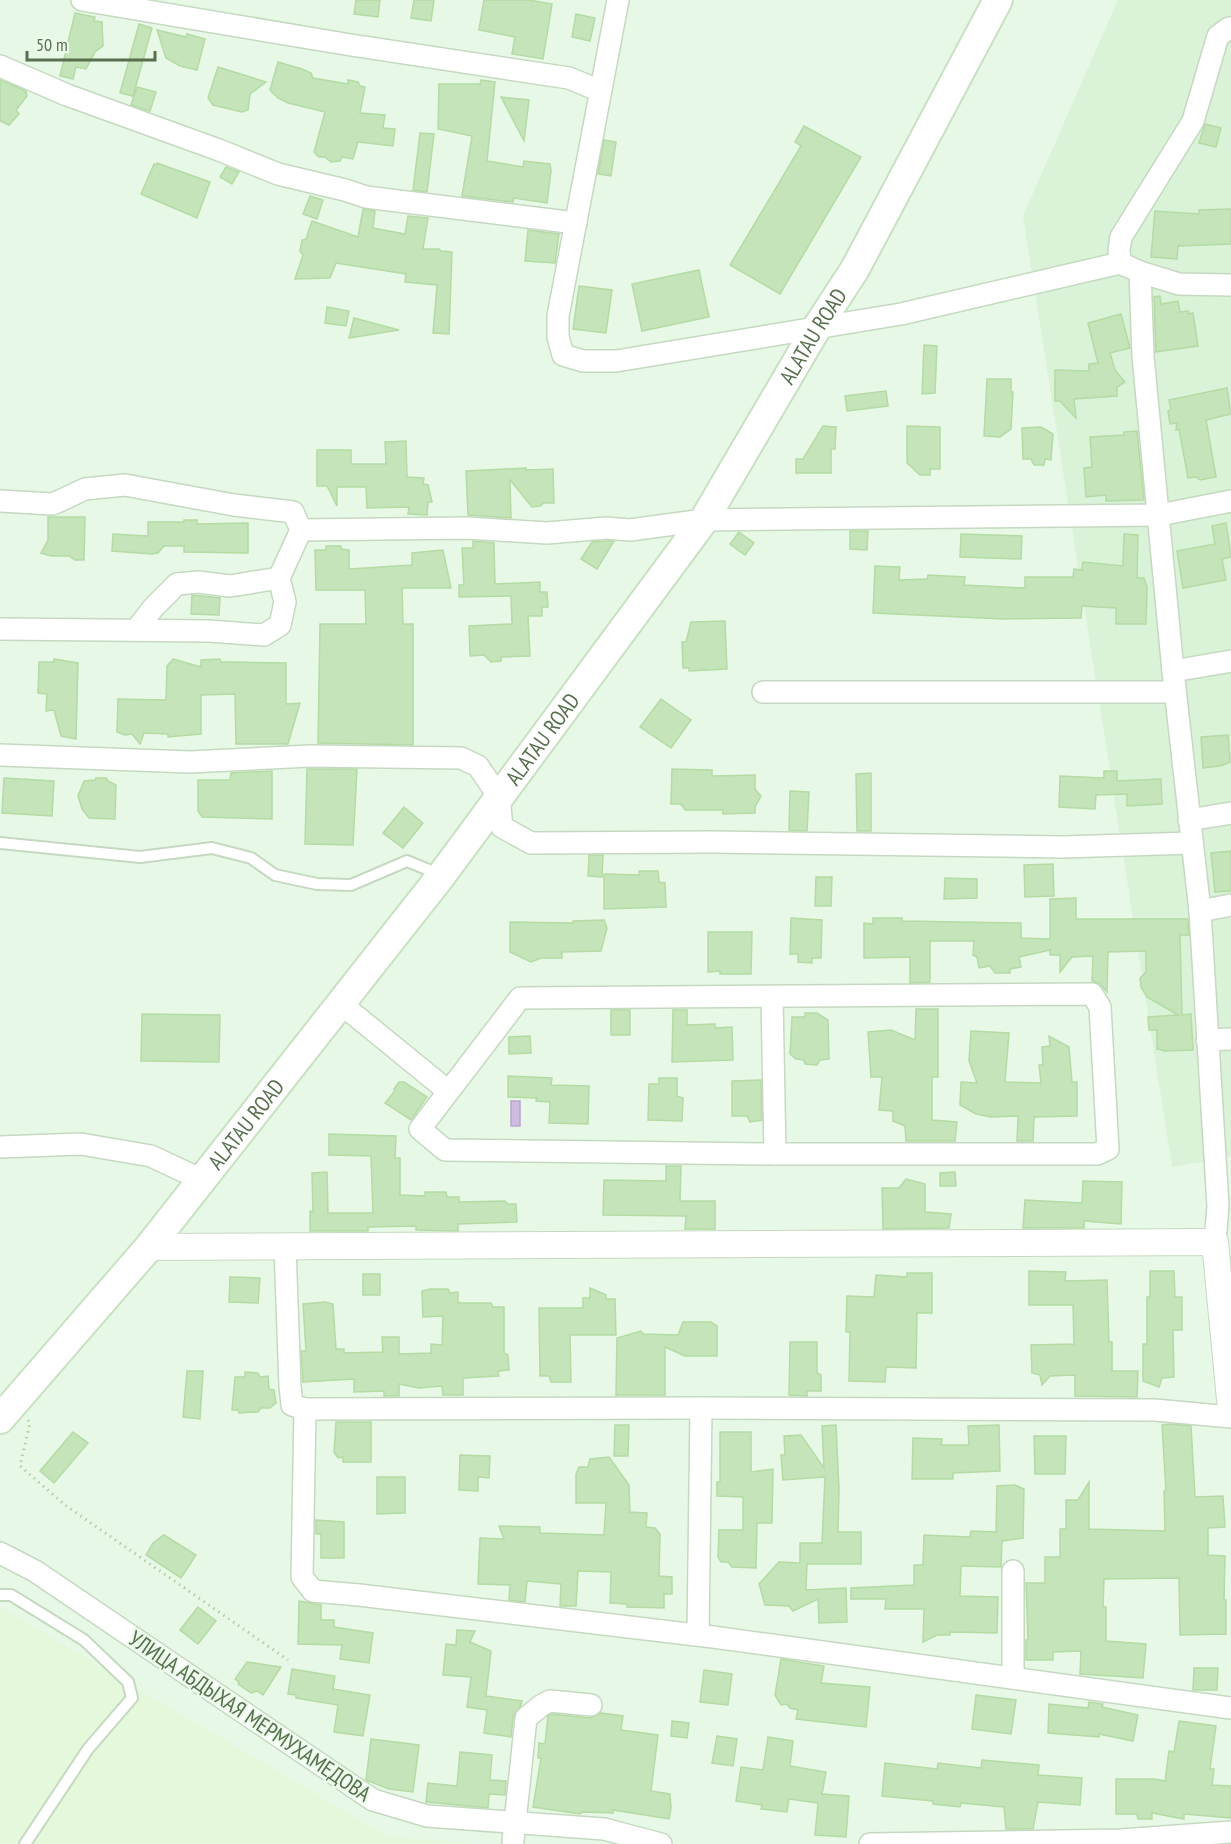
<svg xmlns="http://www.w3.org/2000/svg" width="1231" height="1844" font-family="'PT Sans Narrow',sans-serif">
	<rect width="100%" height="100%" fill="#e7f9e6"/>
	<path fill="#daf2d8" d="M1118 0H1231V1157L1172 1167 1023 216Z"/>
	<path fill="#e5f8db" d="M0 1607 388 1837 475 1844H0Z"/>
	<rect fill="#cebde0" stroke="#baa4d0" stroke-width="1.5" x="511" y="1101" width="9" height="25"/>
	<g fill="#c5e4ba" stroke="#b3dba3" stroke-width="1.5">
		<path d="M356 0H380L378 17 354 14Z"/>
		<path d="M414 0H434L431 21 411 18Z"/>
		<path d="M484 0H529L552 4 543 59 512 54 515 37 479 30Z"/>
		<path d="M75 13 95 17 94 21 102 22 103 46 95 52 86 69 76 67 73 79 60 76Z"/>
		<path d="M576 14 595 18 590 41 572 37Z"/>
		<path d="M139 24 152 28 133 96 120 93Z"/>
		<path d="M157 30 186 37 187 34 205 39 197 70 180 66 166 58Z"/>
		<path d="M278 62 302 69 311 73 313 78 348 84V80L358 82 360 86 365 87 360 113 385 115 383 128 395 129 393 146 358 142 353 159 342 157 340 161 331 162 325 157H319L314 152 325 112 288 103 278 98 270 90Z"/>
		<path d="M218 67 266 82 250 94 248 110 242 112 213 105 208 98Z"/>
		<path d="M0 80 26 91 27 96 16 110 19 114 9 125 0 121Z"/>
		<path d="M481 80 495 82 487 161 523 167 524 161 550 164 551 171 547 203 514 198 513 202 462 196 472 136 438 129 439 84H480Z"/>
		<path d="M137 87 156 92 150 111 131 105Z"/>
		<path d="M501 97 529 100 524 141Z"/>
		<path d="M1205 124 1221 128 1216 147 1199 143Z"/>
		<path d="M804 126 861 157 780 294 730 265 801 146 795 142Z"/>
		<path d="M420 133 434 134 427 192 413 190Z"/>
		<path d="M604 140 616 142 611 176 598 174Z"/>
		<path d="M157 163 210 182 197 218 141 194 154 164 157 165Z"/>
		<path d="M226 167 239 172 232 184 220 177Z"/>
		<path d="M310 196 323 200 317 219 303 214Z"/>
		<path d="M363 209 375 211 373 228 405 234 408 216 428 218 423 249H439L441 251 452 252 449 334 433 333 437 285 405 282 406 274 336 263 330 278 295 279 303 255 300 251 302 240 306 239 312 221 358 237Z"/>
		<path d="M1231 209V244L1178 246 1177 259 1151 257 1155 211 1199 214V210Z"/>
		<path d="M528 230 559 234 555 263 525 261Z"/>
		<path d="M699 270 709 317 642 331 632 284Z"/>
		<path d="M579 286 612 290 606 333 573 329Z"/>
		<path d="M1160 296 1161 304 1178 301 1180 312 1188 311 1189 314 1193 313 1198 346 1156 352 1154 297Z"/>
		<path d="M327 307 349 311 346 326 325 323Z"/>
		<path d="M1121 314 1130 348 1110 353 1115 370 1125 382 1117 387V396L1074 399 1076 418 1060 401H1055V370L1089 371V364L1098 363 1088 323Z"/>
		<path d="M354 318 399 330 349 338Z"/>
		<path d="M924 345 937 346 935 393 922 394Z"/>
		<path d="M987 379H1011V392H1013L1011 429 1000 437 984 436Z"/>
		<path d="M1227 388 1231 414 1206 420 1216 477 1200 480 1196 477 1188 478 1179 429 1176 430 1177 423 1170 424 1168 411 1171 409 1169 400Z"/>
		<path d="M886 391 888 406 847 411 845 396Z"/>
		<path d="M823 426 836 427 835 449H831V473H796V459H803Z"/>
		<path d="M907 426 940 427V469H930V475H920L907 463Z"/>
		<path d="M1041 427 1053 434 1051 460 1045 459 1044 465H1034L1031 459H1023L1022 428Z"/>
		<path d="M1137 431 1144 500 1106 501V495L1086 497 1084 468 1092 467 1090 437 1124 435V432Z"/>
		<path d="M406 441 407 477 424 478 423 484 428 485 432 502H428L427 515 408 514 409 507 367 508 366 487H337V506L327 486H317V450H351V464H386L385 442Z"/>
		<path d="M526 468V470L553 469 554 503H544L540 506 532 507 510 480 511 518 468 515 466 471Z"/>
		<path d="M48 517H85L84 560H75L69 556H51L41 553 48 540Z"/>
		<path d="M184 520H197V524L248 523V553L184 552V546H164L158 553 152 554 112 551 113 534 148 536V522H184Z"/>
		<path d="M1226 523 1231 557 1222 559 1226 580 1183 588 1177 551 1215 544 1212 526Z"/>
		<path d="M850 531H868L867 550 850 549Z"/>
		<path d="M739 532 754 543 745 555 730 544Z"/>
		<path d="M961 534 1022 536 1021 559 960 557Z"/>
		<path d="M1124 534 1138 535 1137 578H1144L1147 587 1146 624H1116V608L1082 606 1081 618 1005 619 873 613 875 566 900 567 899 580 927 579 928 575 965 577 964 585 1025 588V577H1073L1074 569 1082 570 1083 562 1123 566Z"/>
		<path d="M473 541 494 543 495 584 540 582V592H547L548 607H542V616H528L530 656 501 657V661L491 662 484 655 470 656 469 626 512 624 511 596 459 597V585H464L462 548H473Z"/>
		<path d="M606 541H614L597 569 581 559 592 542Z"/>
		<path d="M326 546H341V549L349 550V569L412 565V553L443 550 451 588H402L403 624H413V745L318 743 320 624H366L365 590H316L315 550H326Z"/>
		<path d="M192 595 220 598 219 615 191 614Z"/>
		<path d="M725 621 727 669 689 671V668H683L682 642H686L691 622Z"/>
		<path d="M54 659 78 663 76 739 61 736 54 710 46 711 47 694 38 693 39 662H54Z"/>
		<path d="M173 659 201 667V660L220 659 221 662H231L286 663V704L300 703 288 744H236L235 694 201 695V734L168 737V734L144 733 140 744 132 734 125 735 117 732 118 699 166 700 167 666Z"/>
		<path d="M661 699 691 720 671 748 640 727Z"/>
		<path d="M1228 735 1230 762 1220 766 1203 768 1201 737Z"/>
		<path d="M307 769H357L353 845 305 844Z"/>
		<path d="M672 769 712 770V776L755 775V789L761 796 755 807V813L723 814V810H685L681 804H671Z"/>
		<path d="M272 771V819L202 817 198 811V780H230L231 773Z"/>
		<path d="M1104 771H1117V781L1161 779 1162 804 1127 806V794L1096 795 1095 809 1059 807 1060 776 1104 778Z"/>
		<path d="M871 773V831H857L856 774Z"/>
		<path d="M4 778 54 781 52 816 2 813Z"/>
		<path d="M96 778H106L108 781 116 785 115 819 89 818 82 809 78 796 84 781 95 780Z"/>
		<path d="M790 791 809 792 807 831 789 830Z"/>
		<path d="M404 807 423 823 403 848 383 833Z"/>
		<path d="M1231 851V891L1215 892 1211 853Z"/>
		<path d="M589 855H603L602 877 588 876Z"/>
		<path d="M1053 864 1054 896 1025 897 1024 865Z"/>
		<path d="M639 871H658L659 882 665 883 666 907 604 909V874L639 875Z"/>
		<path d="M816 877H832L831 906H815Z"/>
		<path d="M945 878 977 879V898L944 899Z"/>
		<path d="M1076 898V919H1188L1189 935H1180L1182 1015 1191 1014 1193 1050 1165 1051 1157 1049V1030H1149L1148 1017 1178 1015 1147 997 1141 987 1140 978 1146 972V951L1108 952 1107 992 1099 983 1092 981 1093 956 1072 957 1060 972V955H1050V950L1019 957 1021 967 1010 969V973H995L990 966 979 968 977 957 973 955 974 941H930V982L910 983V957L864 958V923L873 924V918H902V921L1021 923V938L1050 939V899Z"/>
		<path d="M791 918 822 920 821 958H812V963L798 962V954H790Z"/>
		<path d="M604 920 607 928 601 951 562 952V958H541L531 962 510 952V922L573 923V921Z"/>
		<path d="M708 932H752L751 974H720V971L708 972Z"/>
		<path d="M916 1009H938V1077H932V1120L957 1122 955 1141H906L905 1126 893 1121V1111L879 1110 882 1077H871L868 1032 891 1030 915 1040Z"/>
		<rect x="611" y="1010" width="19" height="25"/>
		<path d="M673 1010H687V1025L715 1024V1028L732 1027 733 1060 672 1062Z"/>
		<path d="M805 1013H817L828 1020 829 1059 820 1060 817 1065 805 1064 804 1060 796 1059 790 1054 792 1017H805Z"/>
		<path d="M142 1014 220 1015 219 1062 141 1061Z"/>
		<path d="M971 1031 1009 1033 1005 1082 1041 1083 1039 1065H1043L1042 1047 1050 1046 1049 1036 1069 1047 1072 1082H1077V1116L1034 1117 1033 1141H1017L1018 1116 991 1117 976 1114 960 1105 961 1082 977 1083 969 1061Z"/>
		<path d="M530 1036 531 1053 509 1054V1037Z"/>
		<path d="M508 1076 552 1078 551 1085 589 1086 588 1124 549 1123 550 1102 536 1101 537 1098 508 1097Z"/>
		<path d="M659 1078H677V1096L683 1098 682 1121 648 1120 649 1084H659Z"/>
		<path d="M761 1080 762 1120 750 1122 747 1116H732V1081Z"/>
		<path d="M399 1082H404L427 1097 411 1120 385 1103 394 1092V1089Z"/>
		<path d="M329 1134 396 1136 395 1158H400V1195L425 1196V1192H446L447 1197H459V1202L505 1201 508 1204H516L517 1222 458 1224V1231L416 1230V1226L368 1227V1231H310V1211L313 1212 312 1173 327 1172 328 1213H373L371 1156 329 1155Z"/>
		<path d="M666 1166H681L680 1201H715V1229H685L686 1216 603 1215 604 1180 666 1181Z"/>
		<path d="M955 1172 956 1186H940V1173Z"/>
		<path d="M906 1179 925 1184V1212L951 1214 949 1228 883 1229 882 1188H899Z"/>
		<path d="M1083 1181 1122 1182 1121 1224 1084 1221V1228H1023L1025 1200 1082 1203Z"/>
		<path d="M1029 1271 1066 1272 1065 1281 1107 1280 1109 1342H1112V1371H1138L1137 1397 1075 1396V1375L1050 1376 1042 1385 1040 1375 1032 1373 1031 1345 1074 1344 1073 1305H1029Z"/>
		<path d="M1150 1271H1174L1175 1297H1182V1330H1173L1174 1377 1162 1378 1159 1387 1143 1381V1344H1147V1297H1150Z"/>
		<path d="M907 1273H932V1313H917L916 1368 886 1367 885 1382 849 1381 850 1332H846L847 1296 874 1297 876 1275 907 1277Z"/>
		<rect x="363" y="1274" width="17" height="21"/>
		<path d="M230 1277 260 1278 258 1303 229 1302Z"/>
		<path d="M590 1288 606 1295V1299H615L616 1335H570L571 1382H551L549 1376H540L539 1308H583V1298H590Z"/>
		<path d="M430 1289H448L450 1293 458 1292V1303H491L493 1307H504V1353L508 1355 509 1370 498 1371 499 1376 463 1378V1395H443L442 1386 419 1388 399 1384V1396H384V1391L354 1392V1379L303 1382 301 1351H306L303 1304 325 1302 333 1304 336 1349H344V1353L383 1352 382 1337H399V1354L431 1353V1344L442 1345 443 1316 423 1317 422 1291Z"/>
		<path d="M683 1322H711L717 1326V1356H685L665 1347V1395H616L617 1338 641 1331 643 1334 678 1335Z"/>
		<path d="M790 1342H817V1373L821 1375V1391H807V1396L789 1395Z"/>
		<path d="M187 1371H203L200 1419 183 1417Z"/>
		<path d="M245 1372 258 1373 260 1377 268 1376 269 1389 274 1390 276 1403 270 1408H261L258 1412 239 1413 238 1410H232L235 1377H245Z"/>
		<path d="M336 1422H371V1462H343V1457L338 1458 334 1452Z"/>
		<path d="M1169 1424 1191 1426 1195 1497 1223 1496 1225 1527 1208 1528V1555L1225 1556 1224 1600H1226V1634L1180 1635 1179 1578 1104 1579 1103 1607H1106V1641L1146 1644 1143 1678 1080 1674 1081 1651 1053 1652V1660H1026V1640H1028L1026 1583H1045V1557H1060V1529H1066V1500H1078L1089 1482V1529L1165 1531 1164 1491H1166L1162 1425Z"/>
		<path d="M615 1425H629L628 1456H614Z"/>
		<path d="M836 1425 839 1489 838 1532H861V1564H807L806 1590 846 1588 847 1622 819 1623 818 1599 793 1611 789 1606 765 1605 759 1584 779 1562 800 1563V1543H822L825 1477 783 1480 781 1455H785L784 1436 801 1435 824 1468 822 1426Z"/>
		<path d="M999 1425 1000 1471 953 1473V1479H912L913 1438 942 1439 941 1445H969L968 1426Z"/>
		<path d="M73 1432 88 1443 54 1483 40 1471Z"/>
		<path d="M720 1432H751V1472L773 1469 772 1523H757L756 1568 732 1567 728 1562H721L718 1557 719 1530H743V1497L717 1496V1482H720Z"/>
		<path d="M1034 1436H1066L1065 1474H1035Z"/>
		<path d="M460 1455 490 1456 489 1478 478 1477V1491L459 1490Z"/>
		<path d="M609 1457 629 1485 630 1512 647 1513 646 1527 655 1528 660 1534 659 1576 672 1577V1594H664V1608L627 1607V1604L610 1603 611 1572 578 1571 576 1606H560L561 1584 527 1581 525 1602 509 1600 510 1585 478 1584 480 1538 504 1539 499 1526 540 1527V1533L604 1535 606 1503H576V1474L579 1467H588L590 1459Z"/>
		<path d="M377 1477H405V1513L377 1514Z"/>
		<path d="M1015 1485 1024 1489 1023 1538 1002 1541 1001 1567 961 1566 960 1596 998 1597 997 1633 950 1632V1635H937L923 1642 924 1609H885L886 1599H851V1588L914 1585V1565H923L924 1535 970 1537 971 1531 996 1532 997 1486Z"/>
		<path d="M316 1520 344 1522V1558H321V1534H316Z"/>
		<path d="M164 1535 196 1555 181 1578 146 1555 153 1543Z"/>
		<path d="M299 1601 321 1605V1620H334V1627L373 1633 369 1663 340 1659 342 1645 298 1644Z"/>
		<path d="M198 1607 216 1621 198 1644 180 1630Z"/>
		<path d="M457 1630 475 1631 470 1642 491 1651 486 1696 522 1701 521 1705 513 1717 511 1737 484 1733 487 1710 467 1707 471 1677 443 1675 446 1644 456 1645Z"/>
		<path d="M781 1659 824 1666 821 1683 870 1687 866 1727 796 1719 798 1710 790 1708 787 1704 781 1705 775 1695Z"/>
		<path d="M247 1662 281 1667 263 1695 257 1691 251 1693 238 1684 239 1682 235 1679Z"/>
		<path d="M1194 1668H1218L1217 1690H1193Z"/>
		<path d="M292 1669 335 1676 333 1689 370 1695 363 1736 334 1732 338 1705 296 1698V1695L288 1694Z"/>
		<path d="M704 1670 732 1674 728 1705 700 1702Z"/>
		<path d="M976 1695 1016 1700 1011 1734 972 1729Z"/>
		<path d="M1089 1702 1103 1704 1102 1707 1138 1715 1133 1741 1099 1734V1737L1048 1733 1049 1704 1088 1708Z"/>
		<path d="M601 1713 623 1716 621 1730 658 1735 651 1791 670 1794 671 1808 669 1819 613 1810V1813L582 1812 580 1814 533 1807 541 1758H538L539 1743 545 1744 548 1716 552 1714 590 1718Z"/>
		<path d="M672 1721 689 1723 687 1738 671 1736Z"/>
		<path d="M1179 1721 1216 1726 1210 1769H1214L1212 1785 1231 1786V1818L1184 1814V1819L1152 1813V1819H1138L1137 1814H1116V1779H1154L1165 1781 1169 1751 1174 1752Z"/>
		<path d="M717 1736 737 1739 733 1766 712 1763Z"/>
		<path d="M768 1737 793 1741 790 1766 826 1772 822 1794 849 1796 846 1837 815 1835 818 1803 789 1799 787 1812 761 1809 762 1805 736 1801 741 1767 763 1770Z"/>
		<path d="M371 1739 419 1745 413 1792 389 1789 366 1780Z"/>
		<path d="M460 1752 492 1755 490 1780 506 1781 505 1795 489 1794 488 1808 426 1802 428 1783 457 1786Z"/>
		<path d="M982 1760 1039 1765 1038 1775 1082 1778 1080 1805 1038 1802 1033 1829H1006L1004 1807 961 1803 960 1807 933 1804V1801L882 1796 885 1763 937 1769 938 1763 981 1768Z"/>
	</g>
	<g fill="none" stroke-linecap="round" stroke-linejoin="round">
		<defs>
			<g id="service">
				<path d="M0 843 140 857 212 848 251 858 275 875 317 884 351 885 407 861 441 875"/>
				<path d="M0 1595H11L84 1640 128 1682 132 1698 88 1749 25 1844"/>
			</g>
			<g id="minor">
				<path d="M82 0 351 45 569 78 600 91"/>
				<path d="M618 0 558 316V337L563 355 583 361H616L901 314 1120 263 1140 272 1143 356 1173 671 1200 911 1218 1206 1215 1242"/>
				<path d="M0 66 67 95 219 150 278 174 345 190 366 197 576 223"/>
				<path d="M1120 263 1119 250 1121 237 1193 121 1218 36 1229 28H1231"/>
				<path d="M1140 272 1179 284 1231 285"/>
				<path d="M0 501 53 504 85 489 125 485 234 505 293 512 301 530"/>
				<path d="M0 629 209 631 264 635 280 625 285 602 279 578 301 530 466 528 547 533 606 528 630 530 704 520 1159 515 1231 501"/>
				<path d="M136 630 153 608 177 584 198 582 230 586 279 578"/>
				<path d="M1173 671 1231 661"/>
				<path d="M763 692H1175"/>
				<path d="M0 755 190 762 310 756 461 758 478 766 499 797 502 827 531 843 711 842 1063 847 1192 843"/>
				<path d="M1189 820 1231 813"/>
				<path d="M1200 911 1231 905"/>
				<path d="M1092 994 1100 1007 1108 1149 1097 1154H763L445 1150 420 1129 520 998Z"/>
				<path d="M772 997 775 1154"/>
				<path d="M340 1003 448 1091"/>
				<path d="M1207 1040 1231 1039"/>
				<path d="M0 1147 81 1144 151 1156 202 1180"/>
				<path d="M285 1247 290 1386 292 1405 305 1409 701 1408 1155 1410 1231 1417"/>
				<path d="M305 1409 302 1577 313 1591 359 1595 713 1637 1231 1708"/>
				<path d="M0 1553 35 1571 373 1800 427 1816 604 1829 661 1844"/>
				<path d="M1013 1571V1678"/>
				<path d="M698 1635 701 1408"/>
				<path d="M513 1841 526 1718 542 1705 550 1701 591 1705"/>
				<path d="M870 1844 1121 1840 1231 1832"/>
			</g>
			<path id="tertiary" d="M149 1247 1215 1242 1231 1410"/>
			<g id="secondary">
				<path id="s1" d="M0 1419 149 1247 441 876 704 520 816 329 855 269 998 0"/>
			</g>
		</defs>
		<use href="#service" stroke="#c5d9c0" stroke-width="14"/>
		<use href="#minor" stroke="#c5d9c0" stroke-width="24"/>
		<use href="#tertiary" stroke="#c5d9c0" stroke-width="28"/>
		<use href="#secondary" stroke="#c7e1c1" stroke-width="32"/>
		<path stroke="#b0cfa4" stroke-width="3" stroke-dasharray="1.5 4.5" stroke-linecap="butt" d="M28 1420 30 1423 20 1466 65 1505 288 1660"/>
		<use href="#service" stroke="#fff" stroke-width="10"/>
		<use href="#minor" stroke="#fff" stroke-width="21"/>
		<use href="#tertiary" stroke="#fff" stroke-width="26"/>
		<use href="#secondary" stroke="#fff" stroke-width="28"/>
	</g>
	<g text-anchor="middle" stroke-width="4.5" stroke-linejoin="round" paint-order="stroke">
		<g font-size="22" fill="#586f4e" stroke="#ecfceb">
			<text dy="8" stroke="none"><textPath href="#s1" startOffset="1356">ALATAU ROAD</textPath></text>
			<text dy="8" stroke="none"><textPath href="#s1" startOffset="870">ALATAU ROAD</textPath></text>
			<text dy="8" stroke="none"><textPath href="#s1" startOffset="384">ALATAU ROAD</textPath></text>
			<text transform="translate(250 1716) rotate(34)" y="8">УЛИЦА АБДЫХАЯ МЕРМУХАМЕДОВА</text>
		</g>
	</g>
	<path d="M27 51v9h128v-9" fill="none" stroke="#586f4e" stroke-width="3"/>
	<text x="36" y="51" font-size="18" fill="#586f4e" stroke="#ecfceb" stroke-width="4.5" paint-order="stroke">50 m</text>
</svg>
